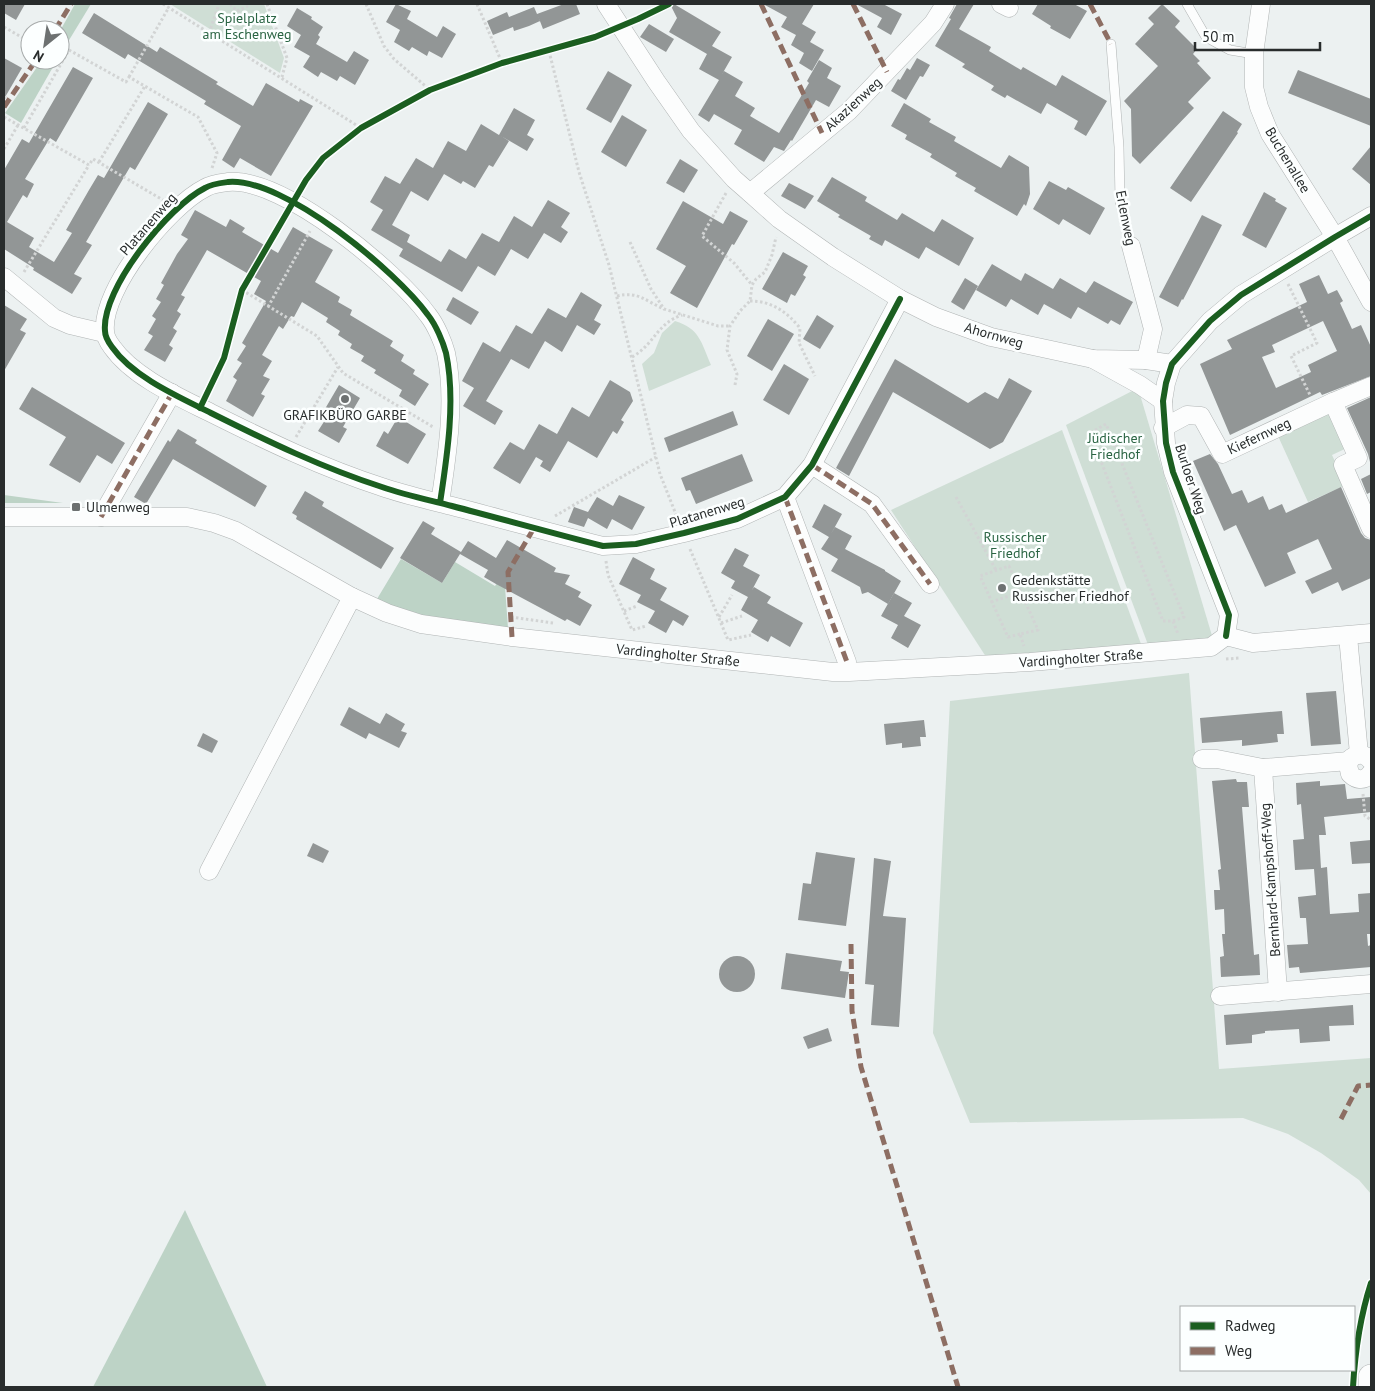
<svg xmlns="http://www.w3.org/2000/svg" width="1375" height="1391" font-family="'PT Sans',sans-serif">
	<rect width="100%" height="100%" fill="#ecf1f1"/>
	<g fill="#cfded5">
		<path d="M170 4H264L284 58 280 73Z"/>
		<path d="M675 321C700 329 701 342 711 365L649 391 642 364 654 353 662 333Z"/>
		<path d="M1138 388 1216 649 1150 650 1066 425Z"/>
		<path d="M1332 412 1349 447 1332 455 1346 485 1308 502 1278 436Z"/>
		<path d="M1062 430 1144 652 990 663 891 510Z"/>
		<path d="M1189 673 1219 1069 1371 1058V1194L1359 1180 1321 1153 1288 1134 1243 1118 970 1123 933 1033 950 701Z"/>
	</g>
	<g fill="#bdd3c6">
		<path d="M75 4H91L60 55V31Z"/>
		<path d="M42 60H57L21 123 5 113Z"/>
		<path d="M4 495 63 503H4Z"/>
		<path d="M401 559 442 583 455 562 495 586 504 573 508 628 422 618 377 599Z"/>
		<path d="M185 1210 267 1387H93Z"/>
	</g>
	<g fill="#929696" fill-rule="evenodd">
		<path d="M4 4H25L16 20 4 13Z"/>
		<path d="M396 4 411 11 407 19 437 37 443 26 456 34 442 58 429 51 427 56 412 47 409 51 394 42 400 30 386 22Z"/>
		<path d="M564 4H576L580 14 543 29 538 16 540 21 529 26 514 31 513 27 493 35 487 21 507 12 509 17 534 7 537 14Z"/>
		<path d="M670 4H674L721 32 712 46 732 57 721 76 724 71 743 82 735 96 755 108 750 116 779 133 809 83 807 81 819 60 832 68 827 78 841 86 829 107 816 100 792 141 791 140 784 151 774 147 764 162 734 144 742 130 714 114 709 122 698 115 719 80 699 69 707 54 669 32 677 18Z"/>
		<path d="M763 4H814L802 24 816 32 810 42 824 50 812 71 799 63 804 53 791 45 796 35 781 27 787 17Z"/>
		<path d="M856 4H883L902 14 891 35 877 27 882 18Z"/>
		<path d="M957 4H974L959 29 991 47 989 51 1021 70 1023 67 1056 86 1062 75 1107 101 1086 136 1074 129 1078 121 1047 103 1041 114 1007 95 1005 98 991 90 994 86 962 67 965 64 935 46 951 19 949 18Z"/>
		<path d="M1038 4H1074L1087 11 1070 39 1050 28 1051 26 1032 14Z"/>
		<path d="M1162 4 1180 21 1175 27 1197 49 1193 54 1200 61 1197 63 1211 78 1188 102 1194 108 1140 164 1132 156 1131 109 1124 101 1158 66 1135 44 1154 24 1148 18Z"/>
		<path d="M297 8 312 17 311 19 323 27 318 35 320 37 316 44 347 62 354 51 369 60 355 85 340 76 337 81 321 72 318 77 303 67 310 56 294 47 301 35 287 26Z"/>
		<path d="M94 13 157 52 160 47 218 82 216 84 253 106 266 83 299 102 300 99 313 106 271 176 240 158 234 168 222 160 241 126 204 104 206 101 128 54 125 59 82 33Z"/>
		<path d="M649 24 674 39 666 52 640 37Z"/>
		<path d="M4 58 22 68 4 99Z"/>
		<path d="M917 58 930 65 923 77 920 76 906 100 891 91 898 79 900 80 907 68 910 70Z"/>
		<path d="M73 67 93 78 56 142 50 138 25 179 34 184 27 198 23 195 7 222 34 238 29 247 54 262 72 233 66 230 89 190 98 175 104 178 148 102 168 114 135 170 130 167 86 242 92 245 74 274 82 278 72 294 33 270 34 268 4 249V170L22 139 29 143Z"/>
		<path d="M1298 70 1371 99V126L1288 93Z"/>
		<path d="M608 71 632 85 611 123 586 109Z"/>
		<path d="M904 103 931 119 929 122 956 137 954 141 1001 168 1009 155 1029 167 1030 194 1026 206 1024 204 1017 216 974 191 976 188 955 176 957 173 930 157 932 154 905 139 907 135 891 126Z"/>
		<path d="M514 108 535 120 527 135 534 139 527 151 501 136 509 141 493 167 489 165 475 188 463 181 461 184 444 174 428 201 411 191 392 225 410 235 407 242 441 262 449 249 466 259 482 233 499 242 514 216 532 227 548 200 570 213 561 227 568 232 561 243 544 233 528 259 511 249 495 276 478 266 462 292 399 256 403 249 371 230 383 210 370 202 385 176 400 184 416 158 433 168 448 141 466 151 481 124 499 135Z"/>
		<path d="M1223 111 1242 124 1237 132 1238 133 1191 202 1170 188Z"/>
		<path d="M622 115 647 130 626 167 601 152Z"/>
		<path d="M1371 146V185L1352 169Z"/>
		<path d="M680 159 698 170 684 193 666 183Z"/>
		<path d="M832 177 867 197 865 201 897 220 902 213 934 232 942 219 974 238 959 266 926 247 919 259 885 240 882 246 869 239 871 236 838 217 840 215 817 201Z"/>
		<path d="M1049 181 1066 190 1068 187 1105 208 1090 235 1063 219 1059 225 1033 209Z"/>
		<path d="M789 183 814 196 805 209 781 196Z"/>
		<path d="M1264 192 1276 199 1275 201 1287 208 1266 248 1242 235Z"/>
		<path d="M683 201 723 224 730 211 748 221 734 245 732 244 697 308 670 293 686 266 656 249Z"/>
		<path d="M195 210 226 227 230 219 245 228 242 232 278 253 293 227 333 250 315 282 340 297 338 302 352 310 350 315 393 341 390 346 404 355 401 361 415 370 413 374 429 384 415 406 399 396 402 390 374 373 376 370 361 361 364 356 350 348 352 344 338 335 340 331 326 322 328 318 302 302 294 317 291 316 283 329 279 326 262 355 272 361 263 376 270 379 261 394 265 396 253 417 226 401 237 380 233 377 242 363 237 360 246 346 242 343 266 301 254 294 261 281 207 250 181 295 185 297 177 311 181 314 173 328 177 331 169 345 173 348 165 362 144 350 153 336 148 333 156 319 152 316 161 302 156 299 164 285 161 283 177 254 188 239 181 235Z"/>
		<path d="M1202 215 1222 225 1183 300 1182 299 1178 307 1159 297Z"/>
		<path d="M783 252 808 266 803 275 806 277 795 296 791 294 787 303 762 289Z"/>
		<path d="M992 264 1021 281 1025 273 1053 289 1060 278 1086 293 1094 281 1133 302 1120 325 1111 320 1108 324 1078 307 1071 319 1044 304 1038 315 1011 299 1006 307 976 290Z"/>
		<path d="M1319 275 1328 294 1337 290 1343 301 1340 303 1352 329 1361 325 1371 347V376L1322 395 1320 392 1230 435 1200 364 1232 349 1227 340 1307 302 1299 284ZM1323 321 1337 351 1308 365 1311 372 1276 388 1262 357 1275 352 1272 345Z"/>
		<path d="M965 278 978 286 964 310 951 302Z"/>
		<path d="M581 292 602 305 594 320 601 324 594 335 577 325 562 352 545 341 529 369 511 359 486 401 503 411 495 425 463 406 474 388 462 381 483 342 500 352 516 325 532 334 548 308 566 318Z"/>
		<path d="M453 297 479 312 471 325 446 310Z"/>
		<path d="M4 305 27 319 20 330 26 333 4 371Z"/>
		<path d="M817 315 834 326 820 349 803 339Z"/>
		<path d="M768 319 794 334 772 371 747 356Z"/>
		<path d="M895 359 968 403 985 392 998 399 1009 378 1032 391 1003 442 990 449 893 392 849 476 836 468Z"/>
		<path d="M784 364 809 379 789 415 763 400Z"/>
		<path d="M610 380 630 392 633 401 621 420 624 422 617 434 613 431 597 458 568 441 550 472 540 466 543 461 536 457 520 484 493 468 510 442 524 450 539 424 557 434 572 407 589 417Z"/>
		<path d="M339 385 360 398 343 427 347 429 339 443 318 431 327 417 322 414Z"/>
		<path d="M32 387 125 443 112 464 97 455 80 483 49 465 66 437 19 409Z"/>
		<path d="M1371 397V466L1368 454 1347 408Z"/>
		<path d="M733 411 738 425 669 452 664 438Z"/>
		<path d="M398 417 426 434 408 464 376 446 384 431 388 434Z"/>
		<path d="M178 429 197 440 195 443 267 486 255 507 173 459 146 504 134 497 168 440 170 442Z"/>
		<path d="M742 454 753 481 696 504 690 490 686 491 681 478Z"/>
		<path d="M1210 454 1218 464 1232 494 1242 490 1248 503 1263 496 1269 510 1282 504 1286 513 1341 487 1361 533 1365 538 1371 540V578L1342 591 1338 582 1312 594 1305 581 1332 569 1318 539 1287 553 1296 573 1265 587 1236 525 1224 531 1193 461Z"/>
		<path d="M1371 474V492L1367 494 1361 479Z"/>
		<path d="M305 491 324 502 322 506 394 548 381 569 296 519 297 516 292 513Z"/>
		<path d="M619 495 645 507 632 530 612 519 607 529 588 518 584 527 568 522 574 507 588 512 597 497 613 506Z"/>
		<path d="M824 504 842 514 831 534 835 527 852 536 845 549 885 570V571L901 581 888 604 868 592 862 594 860 587 831 571 838 559 821 549 829 537 812 527Z"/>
		<path d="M423 521 435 528 431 534 461 552 468 541 496 558 507 540 556 568 554 572 570 575 565 584 581 592 578 597 592 605 580 626 567 619 565 621 496 584 484 577 488 570 460 554 442 583 400 558Z"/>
		<path d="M735 548 749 555 743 566 760 575 752 590 754 587 771 597 767 603 803 623 790 647 771 636 768 642 751 632 758 620 741 610 748 597 731 588 735 581 721 573Z"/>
		<path d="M633 557 655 569 650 579 667 588 660 600 689 616 683 626 673 620 666 633 648 623 655 611 637 602 641 595 619 584Z"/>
		<path d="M894 593 912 603 904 616 921 625 908 648 891 638 898 625 881 616Z"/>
		<path d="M1336 691 1341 744 1311 746 1306 693Z"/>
		<path d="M349 707 380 724 386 713 405 724 401 731 407 733 399 748 369 733 366 739 340 725Z"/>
		<path d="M1282 711 1284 734H1277L1278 742 1242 746V740L1202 743 1200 718Z"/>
		<path d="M924 720 926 737H920L921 746 902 748V743L886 745 884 724Z"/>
		<path d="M203 733 218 741 212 753 197 746Z"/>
		<path d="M1236 779 1237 782H1247L1249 807H1242L1254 955 1259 954 1260 975 1221 977 1220 957 1224 956 1222 934H1225L1224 909 1215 910 1214 890H1220L1218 870 1221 869 1212 781Z"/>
		<path d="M1320 781V786L1345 784 1347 799 1371 797V812L1324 817 1326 835H1319L1321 868 1327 867 1330 914 1359 912 1358 894 1371 893V934H1367L1368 946 1371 945V967L1300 973 1299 967 1289 968 1287 945 1308 944 1306 918H1300L1298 897 1316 895 1314 869 1295 870 1293 840 1304 839 1301 804 1297 805 1296 783Z"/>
		<path d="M1371 840V863L1352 864 1350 842Z"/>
		<path d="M313 843 329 851 323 863 307 856Z"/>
		<path d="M816 852 855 858 846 926 798 920 803 883 811 884Z"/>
		<path d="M874 858 891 861 883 916 906 918 899 1027 871 1025 874 985 865 984Z"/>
		<path d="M786 953 842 961 840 971 849 972 845 998 781 989Z"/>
		<circle cx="737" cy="974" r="18"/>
		<path d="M1353 1005 1354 1025 1329 1026 1330 1041 1300 1043 1299 1029 1265 1031V1033L1252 1035V1043L1226 1045 1224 1015Z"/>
		<path d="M828 1028 832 1041 808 1049 803 1037Z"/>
	</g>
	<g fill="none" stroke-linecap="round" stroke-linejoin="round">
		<defs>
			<g id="lane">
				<path d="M1187 4 1206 37 1230 50 1254 54"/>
				<path d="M1111 44 1119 147 1120 201 1131 246"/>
			</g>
			<g id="street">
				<path d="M606 4 656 81 691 131 734 179 750 193 779 219 833 257 900 299 936 317 991 337 1093 359 1146 360 1172 364"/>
				<path d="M1001 4 1009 8"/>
				<path d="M1261 4 1254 54V87L1259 107 1270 134 1335 237 1371 302"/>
				<path d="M750 193 849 111 933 23 945 4"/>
				<path d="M1131 246 1153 329 1146 360"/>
				<path d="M4 277 54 318 70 325 104 333"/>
				<path d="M1093 359 1140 385 1163 401"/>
				<path d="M1371 386 1333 402 1358 458 1343 465 1371 529"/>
				<path d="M1163 428 1187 415 1201 416 1222 454 1333 402"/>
				<path d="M812 465 872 504 930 584"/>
				<path d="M785 497 847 662"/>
				<path d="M440 503C447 457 456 400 446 353 443 342 436 325 428 315 397 272 284 177 228 182 220 183 211 184 205 188 169 206 101 289 105 331 105 336 109 343 112 347 133 377 179 397 211 413 267 441 323 468 382 487 405 495 429 500 452 506 502 519 552 533 603 546L636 544 684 533 737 519 785 497 812 465 900 299"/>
				<path d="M4 517H187L214 523 236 531 352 597 387 613 421 624 512 637 833 672H849L1030 662 1211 647 1226 636"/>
				<path d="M101 517 172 393"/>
				<path d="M1226 636 1229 615 1173 472 1166 443 1163 401 1166 383 1172 364 1210 321 1241 295 1335 237 1371 216"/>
				<path d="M1226 636 1253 643 1371 633"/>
				<path d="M1348 636 1359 754"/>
				<path d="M1202 759H1217L1263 768 1349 761"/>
				<path d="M1371 761C1366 754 1359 753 1351 758L1348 765 1350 774C1357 781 1365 781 1371 773"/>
				<path d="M1263 768 1278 992"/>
				<path d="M209 871 352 597"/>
				<path d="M1220 996 1371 984"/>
			</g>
			<path id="secondary" d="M1371 1387V1377"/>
		</defs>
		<use href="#lane" stroke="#b0b4b4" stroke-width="10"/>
		<use href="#street" stroke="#b0b4b4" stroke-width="19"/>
		<use href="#secondary" stroke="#b0b4b4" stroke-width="26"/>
		<g stroke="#d2d4d4" stroke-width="3" stroke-dasharray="2.5 2.5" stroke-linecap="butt">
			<path d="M163 4 361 128"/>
			<path d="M230 4 237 11 248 6"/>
			<path d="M267 4 287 58 282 77"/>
			<path d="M366 4 384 46 394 59 430 90"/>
			<path d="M477 4 502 63"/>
			<path d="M4 27 30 42"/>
			<path d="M209 33 219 4"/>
			<path d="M549 51 579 172 609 265 660 474 677 517"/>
			<path d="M129 77 169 7"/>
			<path d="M4 97 9 99"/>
			<path d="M4 117 89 165 93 159 163 200"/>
			<path d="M24 128 69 50 126 82 129 77 198 117 217 153 212 168"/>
			<path d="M4 149 18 125"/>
			<path d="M99 162 145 86"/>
			<path d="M726 193 702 236 734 263 752 285"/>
			<path d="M630 242 651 289 664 309 718 326H730"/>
			<path d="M24 272 89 165"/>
			<path d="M1288 284 1317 343 1291 356 1310 395"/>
			<path d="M242 290 317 336 343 373 433 427"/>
			<path d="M617 296C639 291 645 301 664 309"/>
			<path d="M750 301C772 301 787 312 800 328L799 343 815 376"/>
			<path d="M268 307 310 231"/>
			<path d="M632 357C654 345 657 323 682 315"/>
			<path d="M735 385 737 374 727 350 730 326 740 311 750 301 752 285 756 279 765 272 772 255 776 237"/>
			<path d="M296 437 338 367"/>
			<path d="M956 497 996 570"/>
			<path d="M555 516 656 457"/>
			<path d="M690 549 728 640 751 635"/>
			<path d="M606 561 608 575 632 630 646 626"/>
			<path d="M991 602 1021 592"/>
			<path d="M624 611 637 606"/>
			<path d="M511 617 553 623"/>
			<path d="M719 617 732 595"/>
			<path d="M1173 621 1184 617 1106 424 1090 433 1163 621H1173L1178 634"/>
			<path d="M721 623 742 616"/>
			<path d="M1020 634 1008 637 980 576 1009 566 1038 630 1020 634 1024 646"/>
			<path d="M1226 659 1240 658"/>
			<path d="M1363 794 1365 816 1371 820"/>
		</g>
		<use href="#lane" stroke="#fcfdfd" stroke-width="9"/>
		<use href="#street" stroke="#fcfdfd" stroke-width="18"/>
		<use href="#secondary" stroke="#fcfdfd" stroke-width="25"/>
		<g stroke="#8d6e63" stroke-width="5" stroke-dasharray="10 5" stroke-linecap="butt">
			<path d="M761 4 822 133"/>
			<path d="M853 4 887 72"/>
			<path d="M1090 4 1111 44"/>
			<path d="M55 30 71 4"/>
			<path d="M4 107 36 60"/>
			<path d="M812 465 872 504 930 584"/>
			<path d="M785 497 847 662"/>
			<path d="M101 517 172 393"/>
			<path d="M512 637 508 572 534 528"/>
			<path d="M851 944 852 1011 861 1067 958 1387"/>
			<path d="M1341 1119 1358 1086 1371 1085"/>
		</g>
		<defs>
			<g id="cycleway">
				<path d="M200 408 224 358 242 290 306 180 323 158 361 128 430 90 502 63 595 37 638 19 669 4"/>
				<path d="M440 503C447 457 456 400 446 353 443 342 436 325 428 315 397 272 284 177 228 182 220 183 211 184 205 188 169 206 101 289 105 331 105 336 109 343 112 347 133 377 179 397 211 413 267 441 323 468 382 487 405 495 429 500 452 506 502 519 552 533 603 546L636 544 684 533 737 519 785 497 812 465 900 299"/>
				<path d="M1226 636 1229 615 1173 472 1166 443 1163 401 1166 383 1172 364 1210 321 1241 295 1335 237 1371 216"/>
				<path d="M1353 1387C1355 1352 1360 1317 1371 1283"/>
			</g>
		</defs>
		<use href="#cycleway" stroke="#fcffff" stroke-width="9"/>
		<use href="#cycleway" stroke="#1b5e20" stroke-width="6"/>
	</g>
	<g fill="#6d7171" stroke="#fcffff" stroke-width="2">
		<circle cx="345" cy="399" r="5"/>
		<rect x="71" y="502" width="10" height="10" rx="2.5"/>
		<circle cx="1002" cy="588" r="5"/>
	</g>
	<g text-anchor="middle" stroke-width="5" stroke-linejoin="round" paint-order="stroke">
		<g font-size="14" fill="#2b6544" stroke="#fcffff">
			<text x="247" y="23">Spielplatz<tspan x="247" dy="16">am Eschenweg</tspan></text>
			<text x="1115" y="443">Jüdischer<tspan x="1115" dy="16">Friedhof</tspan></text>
			<text x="1015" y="542">Russischer<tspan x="1015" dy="16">Friedhof</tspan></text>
		</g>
		<g font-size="14" fill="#282c2c" stroke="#fcffff">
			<text transform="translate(853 104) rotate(-43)" y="5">Akazienweg</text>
			<text transform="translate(1288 160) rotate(59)" y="5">Buchenallee</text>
			<text transform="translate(1126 218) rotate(79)" y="5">Erlenweg</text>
			<text transform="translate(148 224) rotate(-49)" y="5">Platanenweg</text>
			<text transform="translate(994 335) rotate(16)" y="5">Ahornweg</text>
			<text transform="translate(1259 436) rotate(-25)" y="5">Kiefernweg</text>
			<text transform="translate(1191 479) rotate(72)" y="5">Burloer Weg</text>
			<text transform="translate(707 512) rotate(-17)" y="5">Platanenweg</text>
			<text transform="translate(678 655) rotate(6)" y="5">Vardingholter Straße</text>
			<text transform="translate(1081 658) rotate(-4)" y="5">Vardingholter Straße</text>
			<text transform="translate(1270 880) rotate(-94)" y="5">Bernhard-Kampshoff-Weg</text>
		</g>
		<g font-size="14" fill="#282c2c" stroke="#fcffff" text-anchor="start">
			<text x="345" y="420" text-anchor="middle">GRAFIKBÜRO GARBE</text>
			<text x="86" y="512">Ulmenweg</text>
			<text x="1012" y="585">Gedenkstätte<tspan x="1012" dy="16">Russischer Friedhof</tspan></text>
		</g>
	</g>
	<rect width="1375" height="1391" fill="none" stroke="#282c2c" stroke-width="10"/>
	<rect x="1180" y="1306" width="175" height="65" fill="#fcffff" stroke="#a7abab"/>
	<rect x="1190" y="1322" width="25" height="8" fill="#1b5e20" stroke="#a7abab"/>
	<text x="1225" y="1331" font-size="15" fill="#282c2c">Radweg</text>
	<rect x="1190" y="1347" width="25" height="8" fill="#8d6e63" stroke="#a7abab"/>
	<text x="1225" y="1356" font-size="15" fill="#282c2c">Weg</text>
	<g transform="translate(45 45) rotate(210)"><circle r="24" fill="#fcffff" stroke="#a7abab"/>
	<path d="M0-4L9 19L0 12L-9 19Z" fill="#6d7171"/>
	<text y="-8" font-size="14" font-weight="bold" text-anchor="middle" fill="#282c2c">N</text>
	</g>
	<path d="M1195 42v8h125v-8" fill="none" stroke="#282c2c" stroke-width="2.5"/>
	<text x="1202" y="42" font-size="15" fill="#282c2c" stroke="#fcffff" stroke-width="4" paint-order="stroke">50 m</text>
</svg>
